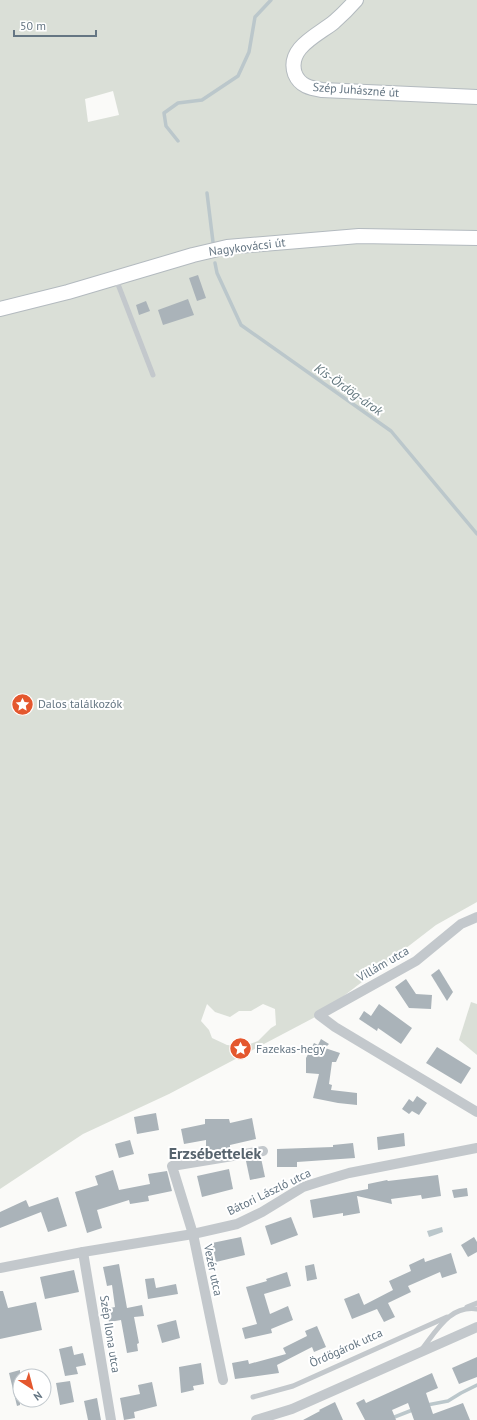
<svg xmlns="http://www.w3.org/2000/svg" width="477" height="1420" font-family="'PT Sans',sans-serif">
	<rect width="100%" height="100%" fill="#fafaf8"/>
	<g fill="#dadfd7" fill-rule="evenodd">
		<path d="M0 0H477V902L436 925 319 1015 169 1094 83 1134 0 1189ZM113 91 119 115 88 122 85 99ZM207 1004 215 1012 230 1017 239 1011H251L263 1004 275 1009 276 1025 271 1028 258 1041 250 1044 242 1043 237 1046 227 1045 212 1038 209 1030 201 1021Z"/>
		<path d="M471 1002 477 1004V1055L459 1040Z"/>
	</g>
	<path fill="#bbc7cb" d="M442 1227 443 1232 429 1237 427 1231Z"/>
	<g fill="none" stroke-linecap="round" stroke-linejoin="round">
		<g stroke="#bbc7cb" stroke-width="3.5">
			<path d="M178 141 166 126 164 113 178 103 202 100 238 76 249 52 255 17 271 0"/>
			<path d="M207 193 213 242"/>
			<path d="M215 263 217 273 241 325 391 431 477 534"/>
			<path d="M427 1405 448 1401 461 1393 477 1385"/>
			<path d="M387 1420 415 1409"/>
		</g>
	</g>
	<g fill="#aab3b9">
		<path d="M198 275 206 298 197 301 189 278Z"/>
		<path d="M188 299 194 315 163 325 158 310Z"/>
		<path d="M146 301 150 311 139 315 136 305Z"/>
		<path d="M439 969 453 992 447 1001 431 975Z"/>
		<path d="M406 979 416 994 432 995 431 1009 409 1008 395 987Z"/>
		<path d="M379 1004 412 1028 401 1044 378 1028 377 1031 359 1019 364 1011 371 1016Z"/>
		<path d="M321 1039 329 1044 325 1048 340 1053 336 1062H332L329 1084 332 1085 331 1090 357 1093V1105L338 1103 313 1098 319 1074 306 1073V1058L314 1043 318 1045Z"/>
		<path d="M437 1047 471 1068 461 1084 426 1063Z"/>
		<path d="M417 1096 427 1103 419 1115 412 1111 409 1114 402 1109 409 1099 413 1102Z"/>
		<path d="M156 1113 159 1130 137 1134 134 1117Z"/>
		<path d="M252 1118 256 1139 230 1145V1150H206V1140L184 1144 181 1129 205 1124V1119H229L230 1123Z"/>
		<path d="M404 1133 405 1146 378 1150 377 1137Z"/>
		<path d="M130 1140 134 1154 119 1158 115 1144Z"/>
		<path d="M353 1143 355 1158 297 1162V1167H277V1149L333 1147V1145Z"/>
		<path d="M261 1158 265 1177 250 1180 246 1161Z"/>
		<path d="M229 1169 233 1189 202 1197 197 1176Z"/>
		<path d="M113 1170 119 1190 150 1184 148 1174 167 1171 172 1191 148 1196 149 1201 130 1204 129 1200 97 1210 102 1228 87 1233 75 1192 98 1185 95 1176Z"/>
		<path d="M438 1175 441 1196 422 1199 421 1195 391 1199 392 1204 357 1196 360 1213 343 1216V1213L313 1218 310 1200 368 1189V1184L387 1180 388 1181Z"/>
		<path d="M467 1188 468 1196 454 1198 452 1190Z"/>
		<path d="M58 1197 67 1226 48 1232 41 1212 0 1228V1212L26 1200 29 1207Z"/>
		<path d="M291 1217 298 1235 271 1245 265 1226Z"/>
		<path d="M241 1237 245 1255 216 1262 212 1243Z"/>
		<path d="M474 1237 477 1242V1252L468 1257 461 1245Z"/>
		<path d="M451 1253 457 1273 442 1278 440 1272 408 1286 411 1292 388 1303 395 1317 384 1322 377 1309 352 1319 344 1299 359 1293 364 1305 393 1290 389 1281 411 1271 409 1265 424 1258 425 1262Z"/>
		<path d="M119 1264 127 1308 142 1305 144 1316 134 1317 139 1343 137 1344 138 1351 127 1353 121 1320 109 1322 106 1309 115 1307 112 1285 107 1286 103 1267Z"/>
		<path d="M314 1264 317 1279 307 1281 305 1266Z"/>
		<path d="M74 1270 79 1292 45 1299 40 1277Z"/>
		<path d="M287 1272 291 1286 264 1294 270 1314 288 1306 293 1320 271 1329 272 1333 245 1339 242 1328 257 1324 246 1287 267 1281 266 1279Z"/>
		<path d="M154 1278 156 1288 176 1284 178 1294 148 1299 145 1279Z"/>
		<path d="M0 1291H3L8 1308 36 1302 42 1330 0 1339Z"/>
		<path d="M176 1320 180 1338 162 1343 157 1325Z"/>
		<path d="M317 1326 326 1347 314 1352 312 1347 277 1365 279 1373 235 1379 232 1363 248 1360 249 1364 286 1354 283 1348 307 1336 305 1331Z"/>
		<path d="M72 1346 74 1355 83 1353 86 1365 76 1367 78 1374 65 1376 59 1349Z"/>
		<path d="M477 1357V1377L459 1384 452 1368Z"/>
		<path d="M201 1363 204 1384 193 1386 194 1390 181 1393 179 1367Z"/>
		<path d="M20 1370V1405L17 1406 9 1373Z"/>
		<path d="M432 1373 438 1388 426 1393 433 1414 463 1403 470 1420H414L408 1403 392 1410 396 1420H365L356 1403 364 1399 366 1403Z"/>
		<path d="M70 1381 74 1402 60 1405 56 1383Z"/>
		<path d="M152 1382 157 1406 134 1412 135 1418 124 1420 120 1398 140 1394 138 1385Z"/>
		<path d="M97 1398 101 1420H88L84 1401Z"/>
		<path d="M335 1402 343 1420H303L320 1411 319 1410Z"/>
	</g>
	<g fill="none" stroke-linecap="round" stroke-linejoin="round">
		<defs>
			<g id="secondary">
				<path d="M356 0C349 8 342 15 334 22 318 35 286 48 295 74 300 86 310 88 322 90L477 97"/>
				<path d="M0 309 68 292 193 255 227 247 359 236 477 238"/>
			</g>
		</defs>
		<use href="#secondary" stroke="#b3babf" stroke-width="16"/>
		<g stroke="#c3c8cc" stroke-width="5">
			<path d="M116 279 153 375"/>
			<path d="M467 1307 477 1303"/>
			<path d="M422 1349C437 1330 450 1305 477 1309"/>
			<path d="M253 1397 293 1386 447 1317"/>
		</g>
		<g stroke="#c3c8cc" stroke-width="10">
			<path d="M477 917 461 924 416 961 319 1015 335 1027 477 1112"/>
			<path d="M83 1252 111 1420"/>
			<path d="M0 1268 83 1252 193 1234 237 1224 262 1212 303 1187 322 1181 349 1173 477 1148"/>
			<path d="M223 1380 193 1234 172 1166 263 1151"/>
			<path d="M256 1420 292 1409 477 1327"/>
		</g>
		<use href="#secondary" stroke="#fff" stroke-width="14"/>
	</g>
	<defs>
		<symbol id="sight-disc" viewBox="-11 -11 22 22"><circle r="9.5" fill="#e4572e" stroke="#fff"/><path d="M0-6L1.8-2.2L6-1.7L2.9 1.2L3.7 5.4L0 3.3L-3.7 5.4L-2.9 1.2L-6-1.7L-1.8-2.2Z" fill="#fff"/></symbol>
	</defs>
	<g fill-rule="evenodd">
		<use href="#sight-disc" x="10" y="692" width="25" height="25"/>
		<use href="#sight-disc" x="228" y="1036" width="25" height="25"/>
	</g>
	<g text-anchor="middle" stroke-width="4" stroke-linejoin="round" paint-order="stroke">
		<g font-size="12" fill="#657683" stroke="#fff">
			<text transform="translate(356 90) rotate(4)" y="4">Szép Juhászné út</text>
			<text transform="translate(247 247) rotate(-7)" y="4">Nagykovácsi út</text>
			<text transform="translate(383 964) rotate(-30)" y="4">Villám utca</text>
			<text transform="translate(269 1192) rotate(-26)" y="4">Bátori László utca</text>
			<text transform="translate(213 1270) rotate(78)" y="4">Vezér utca</text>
			<text transform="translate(110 1334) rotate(81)" y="4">Szép Ilona utca</text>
			<text transform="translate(346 1348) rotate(-24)" y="4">Ördögárok utca</text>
		</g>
		<g font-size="12" fill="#657683" stroke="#fff" text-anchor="start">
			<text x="38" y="708">Dalos találkozók</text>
			<text x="256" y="1053">Fazekas-hegy</text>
		</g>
		<g font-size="13" font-style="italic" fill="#60757c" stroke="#fff">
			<text transform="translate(349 389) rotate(35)" y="5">Kis-Ördög-árok</text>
		</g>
		<g font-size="16" font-weight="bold" fill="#57646e" stroke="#fff">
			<text x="215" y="1159">Erzsébettelek</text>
		</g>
	</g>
	<g transform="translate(32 1388) rotate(144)"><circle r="19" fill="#ffffff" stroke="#c1c8cd"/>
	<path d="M0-3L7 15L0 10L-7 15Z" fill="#e4572e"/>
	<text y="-6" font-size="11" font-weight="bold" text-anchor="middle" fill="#657683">N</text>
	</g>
	<path d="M14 30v6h82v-6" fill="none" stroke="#657683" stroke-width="2"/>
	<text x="20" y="30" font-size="12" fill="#657683" stroke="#ffffff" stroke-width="3" paint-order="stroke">50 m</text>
</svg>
